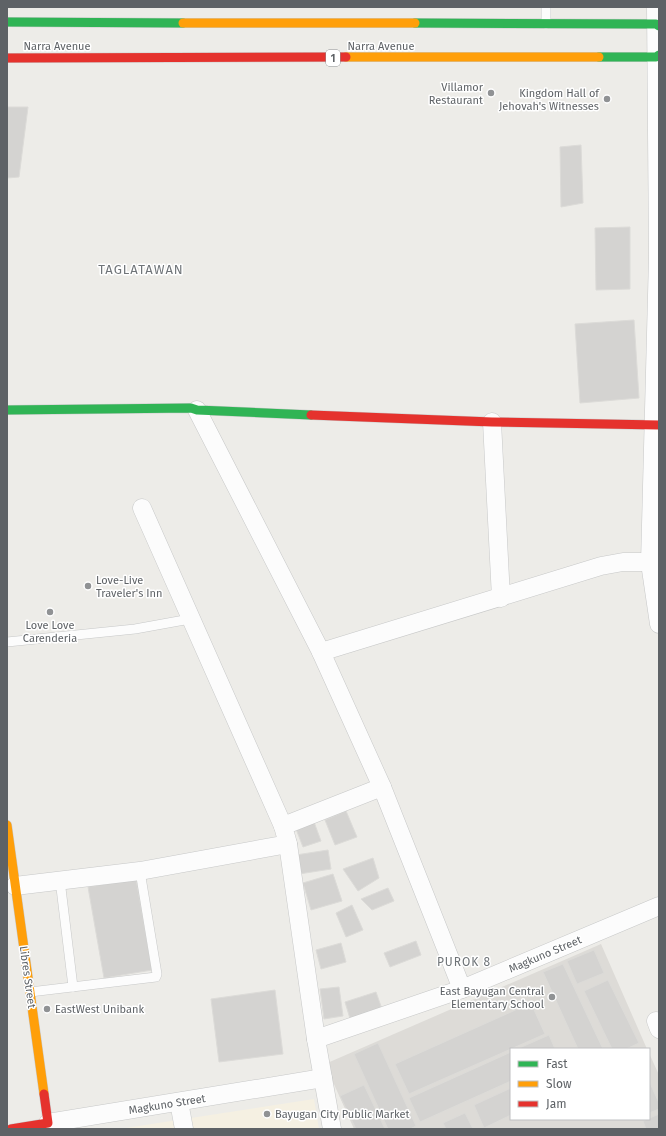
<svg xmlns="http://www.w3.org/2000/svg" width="666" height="1136" font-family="'Fira Sans',sans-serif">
	<rect width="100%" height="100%" fill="#edece8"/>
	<path fill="#f5f0e2" d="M314 1099 319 1129H119Z"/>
	<path fill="#dddbd7" d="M601 944 647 1049H511V1119H649V1053L659 1075V1129H354L325 1064Z"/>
	<g fill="#d4d3d1" stroke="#dcdbd8">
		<path d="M7 107H28L19 177 7 178Z"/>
		<path d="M581 145 583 203 561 207 560 147Z"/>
		<path d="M630 227V289L596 290 595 228Z"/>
		<path d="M634 320 639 398 580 403 575 324Z"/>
		<path d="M346 811 357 837 335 845 325 820Z"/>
		<path d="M314 822 321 841 303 847 296 829Z"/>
		<path d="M328 850 331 869 299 874 296 855Z"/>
		<path d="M373 858 379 878 358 891 343 869Z"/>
		<path d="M333 874 342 901 311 910 303 883Z"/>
		<path d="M136 879 152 970 104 978 88 887Z"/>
		<path d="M388 888 394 901 372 910 361 899Z"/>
		<path d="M352 905 363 930 346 937 336 913Z"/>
		<path d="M416 941 421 955 390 967 384 953Z"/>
		<path d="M341 943 346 962 321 969 316 950Z"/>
		<path d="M594 950 604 973 577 984 567 961Z"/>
		<path d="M563 964 603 1049H578L543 972Z"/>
		<path d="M608 980 639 1043 626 1049H612L584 991Z"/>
		<path d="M339 987 343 1016 324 1019 320 989Z"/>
		<path d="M275 990 283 1054 219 1062 211 999Z"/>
		<path d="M376 992 383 1012 351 1022 345 1002Z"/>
		<path d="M531 1003 545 1034 409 1094 395 1064Z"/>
		<path d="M549 1035 555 1049H517Z"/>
		<path d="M378 1043 416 1126 410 1129H388L354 1054Z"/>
		<path d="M511 1052V1081L420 1122 409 1098Z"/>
		<path d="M649 1081 659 1103V1109L649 1113Z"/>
		<path d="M364 1085 385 1129H356L340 1096Z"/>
		<path d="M511 1088V1115L484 1128 474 1105Z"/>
		<path d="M465 1113 473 1129H446L443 1123Z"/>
		<path d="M659 1114V1129H646L643 1121Z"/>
	</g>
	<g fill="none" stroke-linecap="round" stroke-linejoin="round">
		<defs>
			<g id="lane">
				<path d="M546 7V24"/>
				<path d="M7 642 135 629 190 619"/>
				<path d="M60 880 73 987"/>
				<path d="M30 992 156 977 157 974 140 871"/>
			</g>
			<g id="street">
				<path d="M656 7 658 257 650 563 659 624"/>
				<path d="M197 410 321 652 382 787 462 989"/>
				<path d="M492 422 501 598"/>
				<path d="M142 508 283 826"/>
				<path d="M321 652 601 566 623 562H659"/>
				<path d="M288 844 316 1039 332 1129"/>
				<path d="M15 886 140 871 288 844 283 826 382 787"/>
				<path d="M656 1021 659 1029"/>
				<path d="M316 1039 462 989 659 906"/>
				<path d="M179 1102 184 1129"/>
				<path d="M49 1129 48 1123 323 1078"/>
			</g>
			<g id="fast">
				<path d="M7 22 183 23"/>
				<path d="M415 23 656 24 659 26"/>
				<path d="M599 57H656L659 55"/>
				<path d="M7 410 191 408 197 410 311 415"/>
			</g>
			<g id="slow">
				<path d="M183 23H415"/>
				<path d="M346 57H599"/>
				<path d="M7 825 44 1094"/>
			</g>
			<g id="jam">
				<path d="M7 58 346 57"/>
				<path d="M311 415 492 422 659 425"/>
				<path d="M11 1129 48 1123 44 1094"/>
			</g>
		</defs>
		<use href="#lane" stroke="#c7c8c8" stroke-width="10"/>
		<use href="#street" stroke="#c7c8c8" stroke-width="19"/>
		<use href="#fast" stroke="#cacaca" stroke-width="10"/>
		<use href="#slow" stroke="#cacaca" stroke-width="10"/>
		<use href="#jam" stroke="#cacaca" stroke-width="10"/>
		<use href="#lane" stroke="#fcfcfc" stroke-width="9"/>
		<use href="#street" stroke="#fcfcfc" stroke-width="18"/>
		<use href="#fast" stroke="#30b455" stroke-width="9"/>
		<use href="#slow" stroke="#ff9f0a" stroke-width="9"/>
		<use href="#jam" stroke="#e5322d" stroke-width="9"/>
	</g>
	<g fill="#909294" stroke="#fff" stroke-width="1.5">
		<circle cx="491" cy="93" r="4"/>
		<circle cx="607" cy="99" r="4"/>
		<circle cx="88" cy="586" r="4"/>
		<circle cx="50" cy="612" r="4"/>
		<circle cx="552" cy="997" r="4"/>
		<circle cx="47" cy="1009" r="4"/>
		<circle cx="267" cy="1114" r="4"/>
	</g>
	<g text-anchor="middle" stroke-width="3" stroke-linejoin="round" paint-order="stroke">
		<rect fill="#fff" stroke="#8e9194" stroke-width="1" x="326" y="50" width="14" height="16" rx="3"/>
		<g font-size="10" font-weight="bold" fill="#5e6266">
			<text x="333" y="62">1</text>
		</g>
		<g font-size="11" fill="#5e6266" stroke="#fff">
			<text x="57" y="50">Narra Avenue</text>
			<text x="381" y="50">Narra Avenue</text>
			<text transform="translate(545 954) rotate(-23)" y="4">Magkuno Street</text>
			<text transform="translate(28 977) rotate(82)" y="4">Libres Street</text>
			<text transform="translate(167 1104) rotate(-9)" y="4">Magkuno Street</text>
		</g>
		<g font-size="11" fill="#5e6266" stroke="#fff" text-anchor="end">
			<text x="483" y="91">Villamor<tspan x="483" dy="13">Restaurant</tspan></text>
			<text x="599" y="97">Kingdom Hall of<tspan x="599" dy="13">Jehovah's Witnesses</tspan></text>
			<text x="96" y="584" text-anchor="start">Love-Live<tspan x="96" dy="13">Traveler's Inn</tspan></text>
			<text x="50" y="629" text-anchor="middle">Love Love<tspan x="50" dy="13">Carenderia</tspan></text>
			<text x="544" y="995">East Bayugan Central<tspan x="544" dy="13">Elementary School</tspan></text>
			<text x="55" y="1013" text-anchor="start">EastWest Unibank</text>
			<text x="275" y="1118" text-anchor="start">Bayugan City Public Market</text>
		</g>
		<g font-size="12" letter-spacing="1" fill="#6f7478" stroke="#fff">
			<text x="464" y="966">PUROK 8</text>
		</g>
		<g font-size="13" letter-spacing="1" fill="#6f7478" stroke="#fff">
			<text x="141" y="274">TAGLATAWAN</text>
		</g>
	</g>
	<rect width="666" height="1136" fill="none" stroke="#5e6266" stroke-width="16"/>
	<rect x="510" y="1048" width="140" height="72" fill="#ffffff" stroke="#bfc0c2"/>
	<rect x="518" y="1061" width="20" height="6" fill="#30b455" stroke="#bfc0c2"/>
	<text x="546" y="1068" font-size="12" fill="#5e6266">Fast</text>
	<rect x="518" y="1081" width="20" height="6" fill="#ff9f0a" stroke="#bfc0c2"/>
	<text x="546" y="1088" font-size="12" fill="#5e6266">Slow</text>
	<rect x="518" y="1101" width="20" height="6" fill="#e5322d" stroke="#bfc0c2"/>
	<text x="546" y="1108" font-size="12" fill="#5e6266">Jam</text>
</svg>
